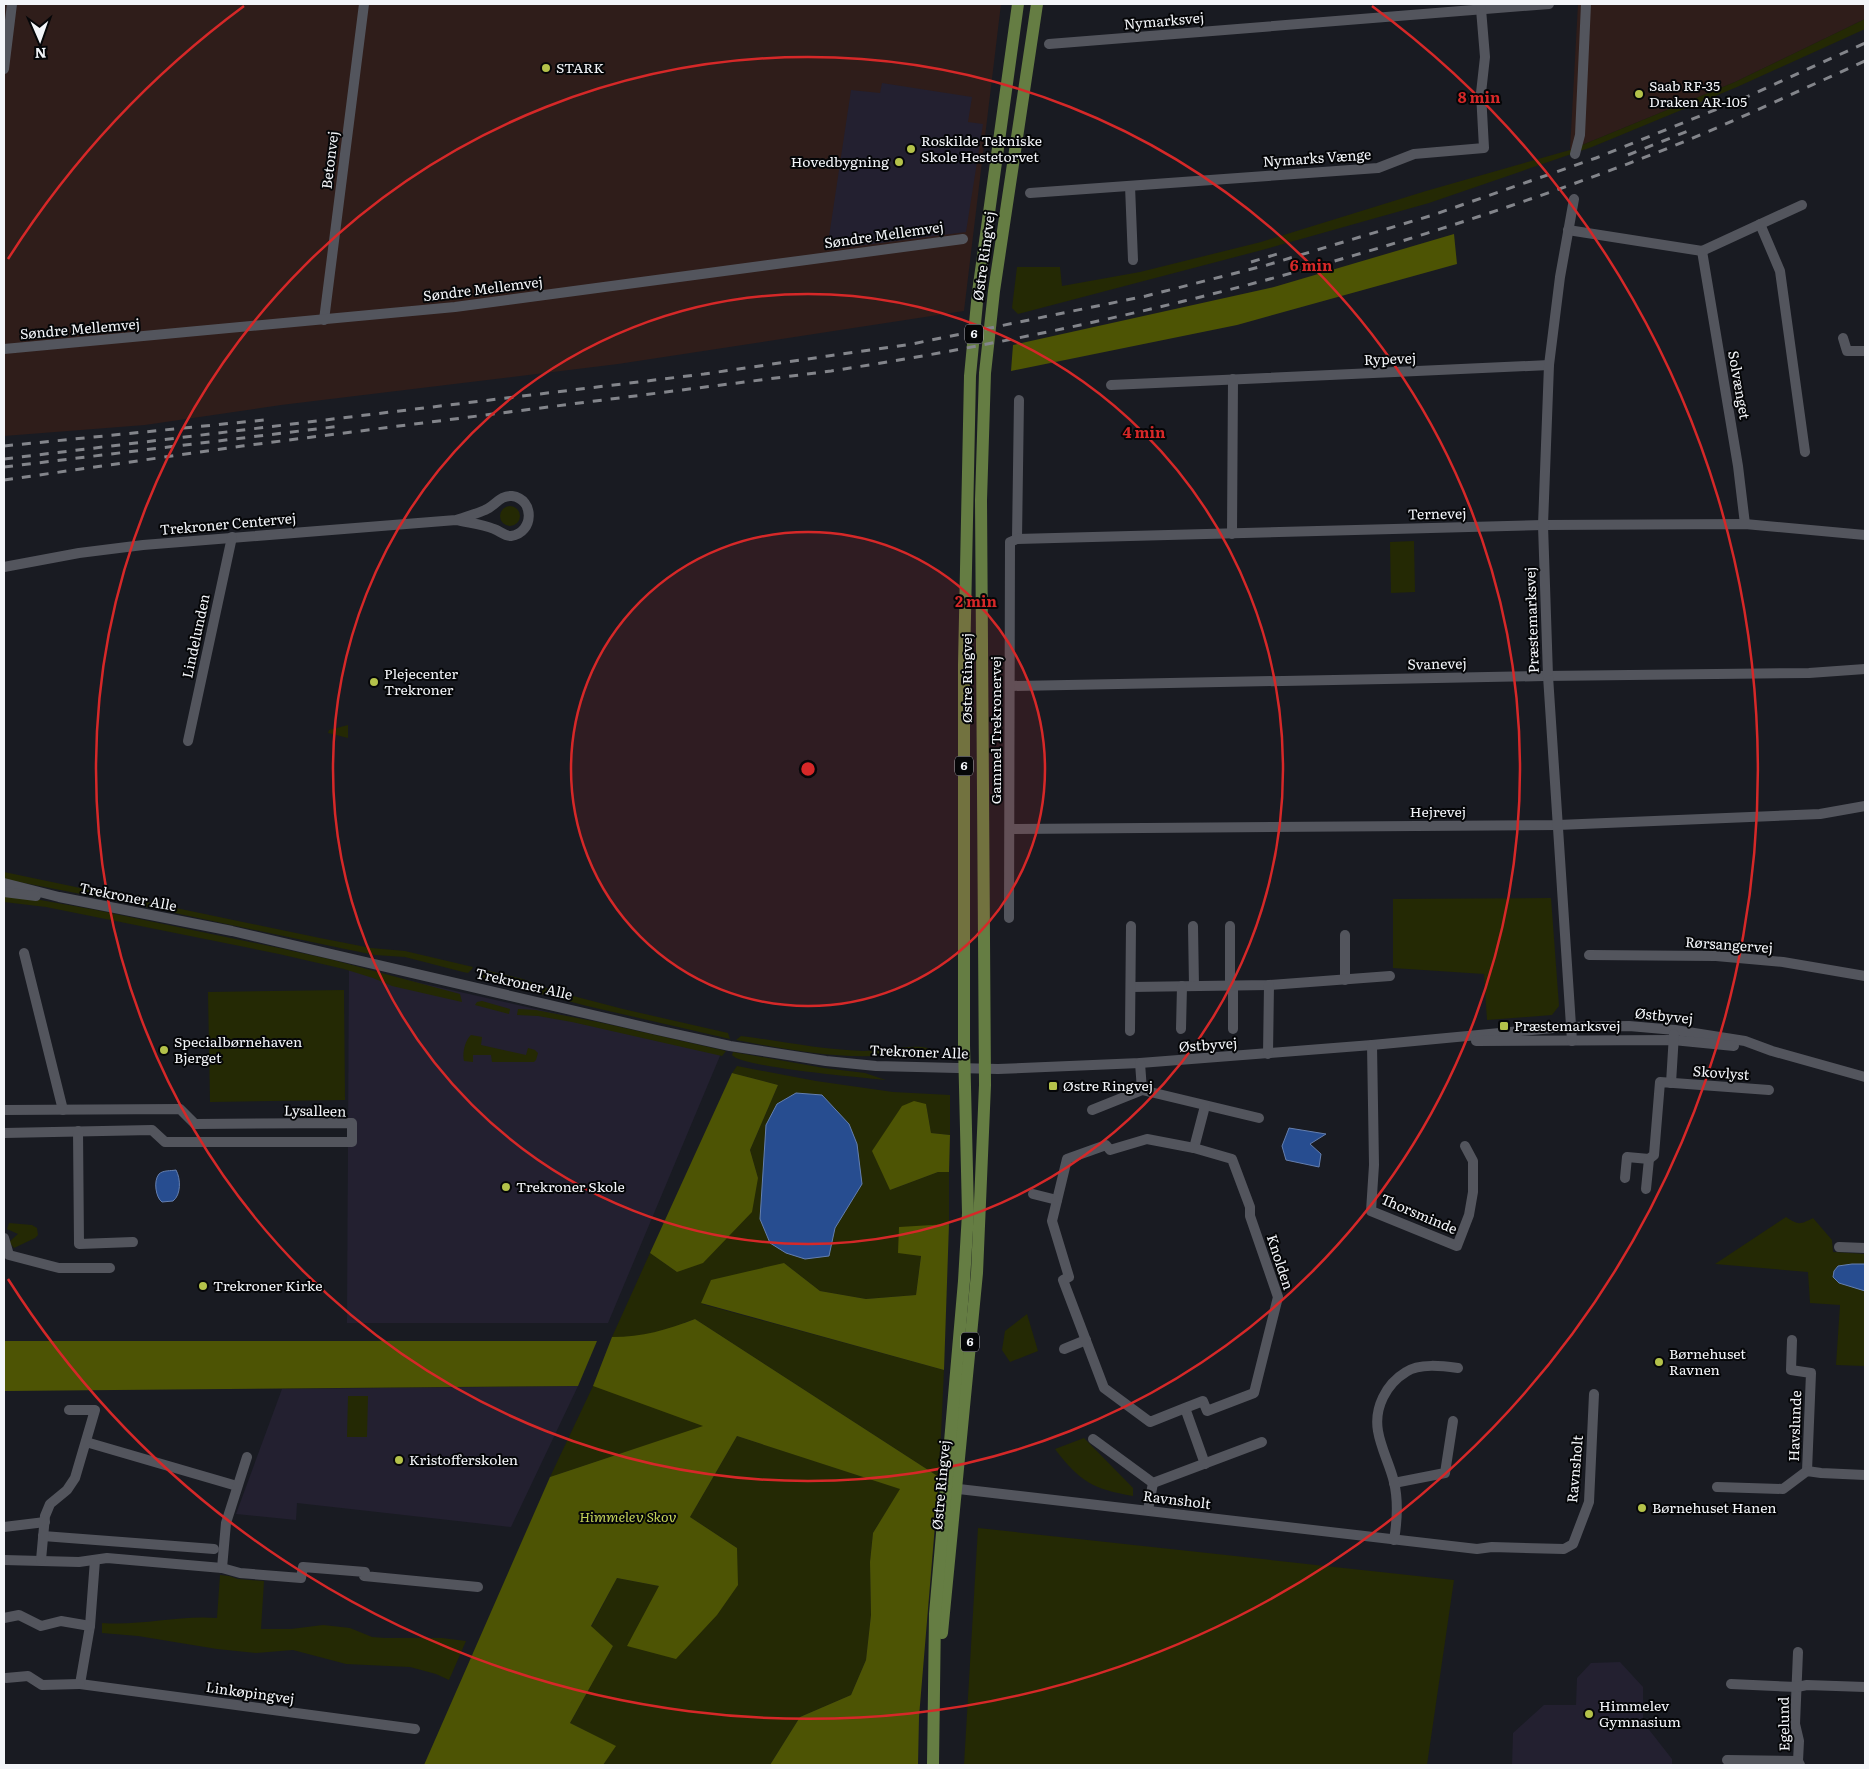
<svg xmlns="http://www.w3.org/2000/svg" width="1869" height="1769" font-family="Literata,serif">
	<rect width="100%" height="100%" fill="#191b22"/>
	<g fill="#2f1d1a">
		<path d="M4 4H1001L964 311 618 364 281 405 145 425 4 436Z"/>
		<path d="M1578 4H1865V19L1735 82 1570 150Z"/>
	</g>
	<g fill="#232030">
		<path d="M882 83 972 97 968 122 983 124 966 232 827 250 851 90 880 93Z"/>
		<path d="M349 967 722 1051 608 1323H347Z"/>
		<path d="M578 1386 511 1527 297 1503 296 1520 236 1514 282 1389Z"/>
		<path d="M1620 1662 1643 1687V1722L1672 1759V1765H1512L1513 1733 1544 1705H1576L1577 1678 1591 1663Z"/>
	</g>
	<g fill="#242904">
		<path d="M1865 19V29L1737 87 1592 147 1429 203 1262 250 1018 314 1012 308 1017 267H1060L1062 286 1140 272 1261 242 1426 191 1570 150 1735 82Z"/>
		<circle cx="510" cy="516" r="10"/>
		<path d="M1414 541 1415 592 1391 593 1390 542Z"/>
		<path d="M348 725V738L328 733 329 730Z"/>
		<path d="M4 872 320 938 371 948 405 951 473 967 472 969 468 973 463 972 405 957 375 955 345 949 142 906 4 879Z"/>
		<path d="M4 896 35 899 96 910 279 948 333 960 460 994 462 1002 392 986 373 978 344 969 279 954 46 907 4 902Z"/>
		<path d="M1551 898 1559 1006 1552 1015 1487 1020 1484 974 1393 968V899Z"/>
		<path d="M481 969 523 979 554 991 623 1009 728 1033 730 1039 587 1006 487 980 480 976Z"/>
		<path d="M344 990 345 1100 210 1102 208 992Z"/>
		<path d="M482 1001 510 1009 509 1014 475 1005 477 1002Z"/>
		<path d="M518 1009 536 1010 598 1022 726 1051 722 1056 572 1022 538 1016 517 1015Z"/>
		<path d="M471 1035 482 1037 481 1045 526 1055 528 1048 535 1050 538 1053 536 1060 534 1062H492L491 1055H473V1062L464 1061C462 1054 465 1040 471 1035Z"/>
		<path d="M741 1036C782 1041 822 1050 863 1051 884 1051 913 1043 932 1049L929 1052 910 1051 909 1048H901V1054C845 1061 790 1050 736 1040Z"/>
		<path d="M733 1052 824 1068 865 1073 886 1080C865 1078 740 1067 732 1055Z"/>
		<path d="M737 1066 816 1081 893 1092 950 1095V1135L931 1133 926 1104 890 1190 938 1172H949V1224L899 1228 921 1255 916 1295 866 1299 820 1291 784 1263 702 1304 944 1370 939 1477 695 1319 684 1323 714 1423 550 1477 593 1386 622 1337H612L650 1253 677 1272 758 1178 750 1150 778 1085 732 1073Z"/>
		<path d="M1786 1217C1798 1225 1800 1225 1813 1218L1832 1240 1833 1252 1865 1254V1360L1864 1366 1836 1365 1840 1305 1810 1303 1808 1272 1715 1264Z"/>
		<path d="M9 1223 32 1225 37 1228 38 1235 35 1238 14 1248 9 1242 18 1234 7 1229Z"/>
		<path d="M1027 1314 1038 1351 1010 1362 1002 1350 1005 1331Z"/>
		<path d="M348 1396H368L367 1437H347Z"/>
		<path d="M737 1436 901 1489 873 1533 870 1562 871 1615 866 1660 851 1695 800 1717 770 1765H603L615 1746 570 1723 613 1646 591 1627 617 1578 659 1586 737 1548 690 1517Z"/>
		<path d="M1084 1438 1133 1488V1496C1093 1489 1080 1482 1055 1449Z"/>
		<path d="M978 1528 1454 1580 1427 1765H964Z"/>
		<path d="M220 1575 229 1576 238 1579 264 1581 261 1629H291L323 1625 350 1628 372 1637 385 1638H442L466 1641 449 1680 436 1674 410 1667 346 1664 293 1650 256 1653 217 1649 138 1636 102 1633V1623C141 1626 178 1615 217 1618Z"/>
	</g>
	<g fill="#4d5404">
		<path d="M1454 234 1457 264 1237 325 1011 371 1013 345 1274 287Z"/>
		<path d="M732 1073 778 1085 750 1150 758 1178 752 1212 703 1263 677 1272 650 1253Z"/>
		<path d="M914 1101 926 1104 931 1133 950 1135 949 1172H938L890 1190 872 1151 902 1106Z"/>
		<path d="M949 1224 944 1370 701 1303 711 1280 784 1263 820 1291 866 1299 916 1295 921 1256 898 1253 899 1227Z"/>
		<path d="M695 1319 939 1477 919 1717 918 1765H770L800 1717 851 1695 866 1660 871 1615 870 1562 873 1533 900 1489 737 1436 690 1517 737 1548 738 1585 717 1615 676 1659 627 1646 659 1586 617 1578 591 1626 613 1646 570 1723 616 1746 603 1765H424L550 1477 703 1426 593 1386 612 1337C643 1337 666 1330 695 1319Z"/>
		<path d="M4 1341H597L578 1386 4 1391Z"/>
	</g>
	<g fill="#274d90" stroke="#647fb0">
		<path d="M796 1093 822 1095 849 1124 857 1144 862 1184 835 1228 829 1256 805 1259 786 1253 770 1243 760 1219 766 1125 777 1104Z"/>
		<path d="M1289 1128 1326 1134 1310 1144 1321 1154 1319 1167 1286 1160 1282 1146Z"/>
		<path d="M176 1170C181 1179 181 1195 173 1201L162 1202C156 1198 153 1181 159 1174 163 1170 171 1171 176 1170Z"/>
		<path d="M1852 1264H1865V1291L1839 1283 1833 1277 1834 1271 1838 1266Z"/>
	</g>
	<g fill="none" stroke-linecap="round" stroke-linejoin="round">
		<g stroke="#53555d" stroke-width="10">
			<path d="M1049 44 1549 4"/>
			<path d="M4 69 12 4"/>
			<path d="M1575 154 1580 135 1586 4"/>
			<path d="M1130 186 1133 260"/>
			<path d="M1030 193 1378 168 1414 154 1484 148 1481 93 1485 57 1481 9"/>
			<path d="M1760 224 1780 271 1805 452"/>
			<path d="M1568 230 1702 251 1802 205"/>
			<path d="M1702 251 1738 466 1745 524"/>
			<path d="M324 320 364 4"/>
			<path d="M1843 338 1847 351H1865"/>
			<path d="M4 349 455 307 963 239"/>
			<path d="M1111 385 1549 365"/>
			<path d="M1232 534 1233 379"/>
			<path d="M1017 539 1019 400"/>
			<path d="M4 567 79 553 143 545 456 520C466 517 476 514 485 510 495 506 500 495 512 496 535 499 534 533 511 536 504 536 500 531 494 529 482 524 468 523 456 520"/>
			<path d="M1010 686 1544 676 1809 673 1865 669"/>
			<path d="M188 741 232 537"/>
			<path d="M1010 829 1558 825 1820 814 1865 806"/>
			<path d="M4 883 59 897 232 931 657 1030 730 1046 826 1061 876 1066 998 1069 1140 1063 1372 1045 1564 1027 1629 1026 1675 1030 1745 1041 1772 1051 1865 1077"/>
			<path d="M4 892 36 896"/>
			<path d="M1009 918 1010 542 1017 539 1543 525 1745 524 1865 535"/>
			<path d="M1193 926 1194 986"/>
			<path d="M1230 926V986"/>
			<path d="M1345 935V980"/>
			<path d="M24 953 63 1110"/>
			<path d="M1589 955 1716 956 1783 962 1865 976"/>
			<path d="M1233 986V1029"/>
			<path d="M1131 987 1269 985 1390 976"/>
			<path d="M1181 1029 1182 986"/>
			<path d="M1130 1031 1131 926"/>
			<path d="M1476 1041 1673 1040 1734 1046"/>
			<path d="M1572 1041 1548 676 1543 525 1549 365 1560 277 1574 199"/>
			<path d="M1372 1045 1374 1165 1371 1211 1457 1246 1469 1215 1473 1192V1161L1465 1146"/>
			<path d="M1268 1054 1269 985"/>
			<path d="M1140 1063 1142 1090"/>
			<path d="M1671 1083 1674 1034"/>
			<path d="M4 1110 180 1109 195 1124 352 1123V1142H165L152 1130 4 1133"/>
			<path d="M1092 1110 1142 1090 1259 1118"/>
			<path d="M78 1131 79 1244 133 1242"/>
			<path d="M1194 1148 1205 1106"/>
			<path d="M1625 1178 1627 1157 1649 1159"/>
			<path d="M1646 1189 1649 1159 1654 1155 1660 1082 1769 1090"/>
			<path d="M1033 1194 1057 1200"/>
			<path d="M4 1238 9 1255 59 1268H110"/>
			<path d="M1839 1247 1865 1248"/>
			<path d="M1792 1340 1791 1370 1811 1373 1807 1471"/>
			<path d="M1064 1349 1086 1340"/>
			<path d="M1185 1408 1150 1422 1104 1388 1063 1280 1069 1277 1052 1221 1067 1159 1106 1145 1110 1150 1147 1139 1194 1148 1232 1159 1250 1207V1216L1278 1297 1254 1393 1207 1411 1203 1401 1185 1408 1205 1464"/>
			<path d="M1093 1439 1153 1483 1262 1442"/>
			<path d="M86 1442 237 1486"/>
			<path d="M1394 1483 1445 1473 1453 1421"/>
			<path d="M1717 1487 1783 1489 1807 1471 1821 1473 1865 1475"/>
			<path d="M950 1488 1477 1549 1492 1547 1564 1549 1573 1544 1589 1502 1594 1394"/>
			<path d="M1148 1510 1153 1483"/>
			<path d="M4 1527 45 1522"/>
			<path d="M43 1536 214 1549"/>
			<path d="M1394 1540C1397 1522 1398 1499 1394 1482 1390 1465 1381 1449 1378 1431 1374 1408 1386 1384 1406 1372 1419 1363 1443 1366 1458 1368"/>
			<path d="M4 1560 79 1562 107 1558 222 1568 240 1573 301 1578 303 1567 365 1572 364 1576 478 1587"/>
			<path d="M41 1560 45 1516 50 1504 67 1490 75 1478 95 1410H69"/>
			<path d="M95 1560 90 1626 80 1684 415 1729"/>
			<path d="M222 1568 226 1523 247 1457"/>
			<path d="M4 1618 19 1615 41 1626 61 1621 90 1626"/>
			<path d="M1798 1652 1795 1724 1799 1741 1798 1761 1800 1765"/>
			<path d="M6 1678 28 1676 42 1685 80 1684"/>
			<path d="M1731 1684 1797 1687 1807 1685 1865 1687"/>
			<path d="M1727 1760 1798 1761"/>
		</g>
		<g stroke="#657d43" stroke-width="12">
			<path d="M942 1633 977 1273 985 1085 981 500 985 373 994 291 1037 4"/>
			<path d="M933 1765 935 1614 964 1281 968 1213 964 1045V665L970 376 978 292 1018 4"/>
		</g>
		<g stroke="#83858b" stroke-width="3" stroke-dasharray="9 9" stroke-linecap="butt">
			<path d="M1628 155 1693 129"/>
			<path d="M1251 262 1284 252"/>
			<path d="M4 446 264 420"/>
			<path d="M4 459 704 374 828 356 912 344 1146 296 1267 265 1433 215 1596 158 1742 99 1865 43"/>
			<path d="M4 467 341 426"/>
			<path d="M4 480 242 446 831 371C1112 328 1390 256 1656 153 1727 125 1796 92 1865 61"/>
		</g>
	</g>
	<circle cx="808" cy="769" r="237" fill="#d62828" fill-opacity=".12"/>
	<g fill="none" stroke="#d62828" stroke-width="2.5">
		<circle cx="808" cy="769" r="237"/>
		<circle cx="808" cy="769" r="475"/>
		<circle cx="808" cy="769" r="712"/>
		<path d="M8 259A949 949 0 0 1 244 6M1372 6A949 949 0 1 1 8 1279"/>
	</g>
	<g fill="#b4c24a" stroke="#050608" stroke-width="2">
		<circle cx="546" cy="68" r="5"/>
		<circle cx="1639" cy="94" r="5"/>
		<circle cx="911" cy="149" r="5"/>
		<circle cx="899" cy="162" r="5"/>
		<circle cx="374" cy="682" r="5"/>
		<rect x="1499" y="1021" width="10" height="10" rx="2.5"/>
		<circle cx="164" cy="1050" r="5"/>
		<rect x="1048" y="1081" width="10" height="10" rx="2.5"/>
		<circle cx="506" cy="1187" r="5"/>
		<circle cx="203" cy="1286" r="5"/>
		<circle cx="1659" cy="1362" r="5"/>
		<circle cx="399" cy="1460" r="5"/>
		<circle cx="1642" cy="1508" r="5"/>
		<circle cx="1589" cy="1714" r="5"/>
	</g>
	<g text-anchor="middle" stroke-width="4" stroke-linejoin="round" paint-order="stroke">
		<g fill="#050608" stroke="#acadb1" stroke-width="1">
			<rect x="965" y="324.5" width="18" height="19" rx="4"/>
			<rect x="955" y="756.5" width="18" height="19" rx="4"/>
			<rect x="961" y="1332.5" width="18" height="19" rx="4"/>
		</g>
		<g font-size="12" font-weight="bold" fill="#f3f5f9">
			<text x="974" y="338">6</text>
			<text x="964" y="770">6</text>
			<text x="970" y="1346">6</text>
		</g>
		<g font-size="14" fill="#f3f5f9" stroke="#050608">
			<text transform="translate(1164 21) rotate(-5)" y="5">Nymarksvej</text>
			<text transform="translate(1317 158) rotate(-4)" y="5">Nymarks Vænge</text>
			<text transform="translate(330 160) rotate(-83)" y="5">Betonvej</text>
			<text transform="translate(884 235) rotate(-8)" y="5">Søndre Mellemvej</text>
			<text transform="translate(984 256) rotate(-82)" y="5">Østre Ringvej</text>
			<text transform="translate(483 289) rotate(-7)" y="5">Søndre Mellemvej</text>
			<text transform="translate(80 329) rotate(-5)" y="5">Søndre Mellemvej</text>
			<text transform="translate(1390 359) rotate(-2)" y="5">Rypevej</text>
			<text transform="translate(1739 385) rotate(80)" y="5">Solvænget</text>
			<text transform="translate(1437 514) rotate(-1)" y="5">Ternevej</text>
			<text transform="translate(228 524) rotate(-5)" y="5">Trekroner Centervej</text>
			<text transform="translate(1532 620) rotate(-92)" y="5">Præstemarksvej</text>
			<text transform="translate(196 636) rotate(-78)" y="5">Lindelunden</text>
			<text transform="translate(1437 664) rotate(-1)" y="5">Svanevej</text>
			<text transform="translate(967 678) rotate(-90)" y="5">Østre Ringvej</text>
			<text transform="translate(996 730) rotate(-90)" y="5">Gammel Trekronervej</text>
			<text x="1438" y="817">Hejrevej</text>
			<text transform="translate(128 897) rotate(11)" y="5">Trekroner Alle</text>
			<text transform="translate(1729 945) rotate(4)" y="5">Rørsangervej</text>
			<text transform="translate(524 984) rotate(13)" y="5">Trekroner Alle</text>
			<text transform="translate(1664 1016) rotate(6)" y="5">Østbyvej</text>
			<text transform="translate(1208 1045) rotate(-4)" y="5">Østbyvej</text>
			<text transform="translate(919 1052) rotate(2)" y="5">Trekroner Alle</text>
			<text transform="translate(1721 1073) rotate(4)" y="5">Skovlyst</text>
			<text transform="translate(315 1111) rotate(1)" y="5">Lysalleen</text>
			<text transform="translate(1419 1214) rotate(23)" y="5">Thorsminde</text>
			<text transform="translate(1280 1262) rotate(72)" y="5">Knolden</text>
			<text transform="translate(1795 1426) rotate(-88)" y="5">Havslunde</text>
			<text transform="translate(1575 1469) rotate(-85)" y="5">Ravnsholt</text>
			<text transform="translate(941 1485) rotate(-85)" y="5">Østre Ringvej</text>
			<text transform="translate(1177 1500) rotate(7)" y="5">Ravnsholt</text>
			<text transform="translate(250 1693) rotate(8)" y="5">Linkøpingvej</text>
			<text transform="translate(1784 1724) rotate(-91)" y="5">Egelund</text>
		</g>
		<g font-size="14" fill="#f3f5f9" stroke="#050608" text-anchor="start">
			<text x="556" y="73">STARK</text>
			<text x="1649" y="91">Saab RF-35<tspan x="1649" dy="16">Draken AR-105</tspan></text>
			<text x="921" y="146">Roskilde Tekniske<tspan x="921" dy="16">Skole Hestetorvet</tspan></text>
			<text x="889" y="167" text-anchor="end">Hovedbygning</text>
			<text x="384" y="679">Plejecenter<tspan x="384" dy="16">Trekroner</tspan></text>
			<text x="1514" y="1031">Præstemarksvej</text>
			<text x="174" y="1047">Specialbørnehaven<tspan x="174" dy="16">Bjerget</tspan></text>
			<text x="1063" y="1091">Østre Ringvej</text>
			<text x="516" y="1192">Trekroner Skole</text>
			<text x="213" y="1291">Trekroner Kirke</text>
			<text x="1669" y="1359">Børnehuset<tspan x="1669" dy="16">Ravnen</tspan></text>
			<text x="409" y="1465">Kristofferskolen</text>
			<text x="1652" y="1513">Børnehuset Hanen</text>
			<text x="1599" y="1711">Himmelev<tspan x="1599" dy="16">Gymnasium</tspan></text>
		</g>
		<g font-size="14" font-style="italic" fill="#c5d459" stroke="#050608">
			<text x="628" y="1522">Himmelev Skov</text>
		</g>
	</g>
	<circle cx="808" cy="769" r="8" fill="#d62828" stroke="#050608" stroke-width="2.5"/>
	<g font-size="15" text-anchor="middle" font-weight="bold" fill="#d62828" stroke="#050608" stroke-width="4" stroke-linejoin="round" paint-order="stroke">
		<text x="1479" y="103">8 min</text>
		<text x="1311" y="271">6 min</text>
		<text x="1144" y="438">4 min</text>
		<text x="976" y="607">2 min</text>
	</g>
	<rect width="1869" height="1769" fill="none" stroke="#f3f5f9" stroke-width="10"/>
	<g transform="translate(40 40) rotate(178)" stroke="#050608" stroke-width="4" paint-order="stroke">
	<path d="M0-4L9 19L0 12L-9 19Z" fill="#f3f5f9"/>
	<text y="-8" font-size="14" font-weight="bold" text-anchor="middle" fill="#f3f5f9">N</text>
	</g>
</svg>
